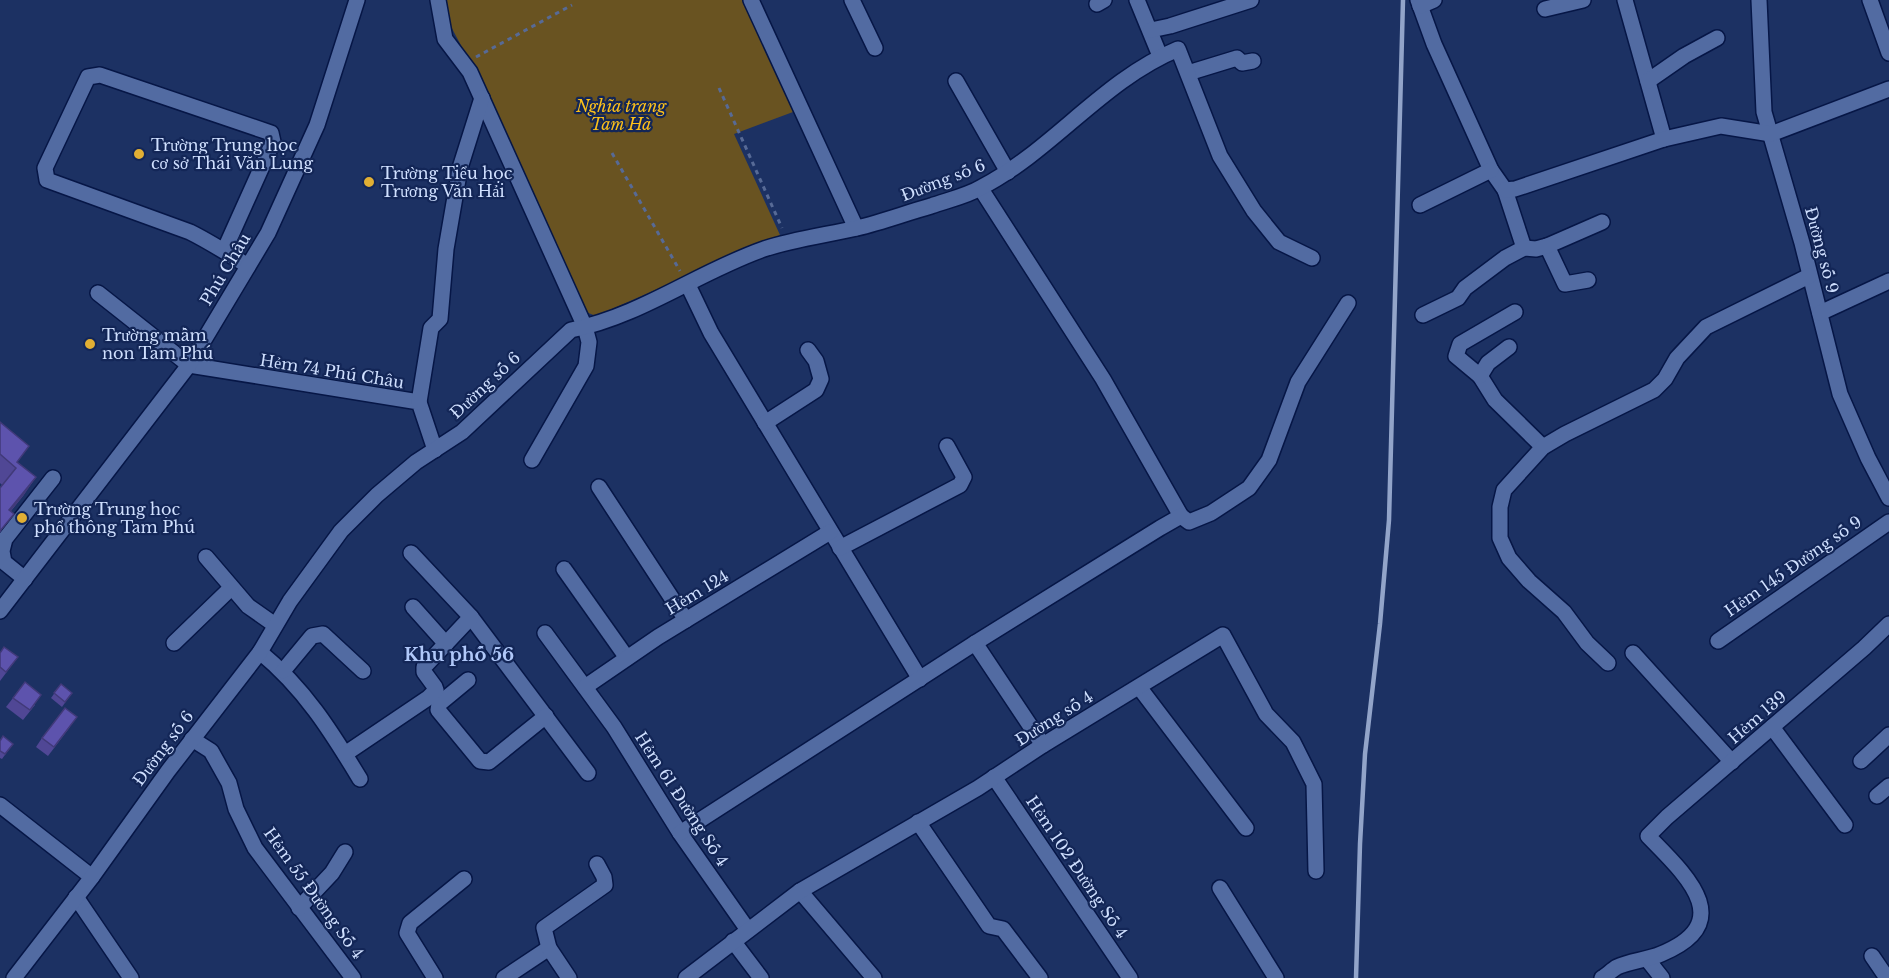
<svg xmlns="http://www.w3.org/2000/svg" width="1889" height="978" font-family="'Libre Baskerville',serif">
	<rect width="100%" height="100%" fill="#1c3163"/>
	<path fill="#695321" d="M437 0H748L793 112 734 134 780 235 596 316 586 312 475 72Z"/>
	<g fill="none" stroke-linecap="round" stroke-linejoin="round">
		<defs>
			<g id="minor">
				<path d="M438 0 445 39 470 72 585 327 589 342 586 366 532 460"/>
				<path d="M751 0 856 228"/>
				<path d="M852 0 875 48"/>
				<path d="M1137 0 1160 56"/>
				<path d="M1418 0 1434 44 1491 170 1505 190 1524 248"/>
				<path d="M1625 0 1664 139"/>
				<path d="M1759 0 1764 112 1802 243 1840 394 1868 458 1889 498"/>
				<path d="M1870 0 1889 53"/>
				<path d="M1097 4 1104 0"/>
				<path d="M1420 6 1434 0"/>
				<path d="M1545 9 1583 0"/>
				<path d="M1151 30 1170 26 1251 0"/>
				<path d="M1188 73 1237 58 1242 63 1253 61"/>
				<path d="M956 81 1008 172"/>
				<path d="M1648 81 1684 56 1717 38"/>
				<path d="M981 189 1103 379 1181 516"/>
				<path d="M1505 190 1515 189 1664 139 1721 126 1771 134 1889 89"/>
				<path d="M1420 205 1491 170"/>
				<path d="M1547 246 1565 284 1588 280"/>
				<path d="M224 251 273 142 271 133 100 75 88 77 45 168 47 180 190 232C210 242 229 254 248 266"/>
				<path d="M688 285 711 333 920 679"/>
				<path d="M98 293 189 365 419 402 435 450"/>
				<path d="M1820 313 1889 281"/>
				<path d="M1423 315 1458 298 1465 288 1505 258 1524 248 1536 249 1547 246 1602 222"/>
				<path d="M1509 347 1488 363 1480 376 1495 400 1543 447"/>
				<path d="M1480 376 1456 356 1460 344 1515 312"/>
				<path d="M419 402 431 328 440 319 446 249 460 168 482 98"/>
				<path d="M765 423 816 390 821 379 816 361 808 350"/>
				<path d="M599 487 686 620"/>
				<path d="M840 548 960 485 964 477 947 446"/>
				<path d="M206 557 248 606 275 625"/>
				<path d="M564 569 627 658"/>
				<path d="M25 579 4 562 2 551 5 539 53 478"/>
				<path d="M413 607 446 644"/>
				<path d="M0 611 189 365 268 233 317 125 357 0"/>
				<path d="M471 617 588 773"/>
				<path d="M545 633 614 727 680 833 748 930"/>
				<path d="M1718 641 1889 522"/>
				<path d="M174 643 231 588"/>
				<path d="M975 643 1043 745"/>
				<path d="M260 652C304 688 331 731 360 779"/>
				<path d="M1633 653 1732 762"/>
				<path d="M1608 663 1587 643 1564 612 1529 581 1509 558 1500 538V507L1504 490 1543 447 1565 434 1654 390 1665 379 1677 358 1706 327 1809 276"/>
				<path d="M283 671 312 636 323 634 363 671"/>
				<path d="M468 680 439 704 438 710 480 761 489 762 546 716"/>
				<path d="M585 687 658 637 830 532"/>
				<path d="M1139 687 1246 828"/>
				<path d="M1772 727 1845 825"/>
				<path d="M192 739 211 751 229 783 236 809 255 848 353 978"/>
				<path d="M345 754 428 698 436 690 435 687 424 672V667L471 617 411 553"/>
				<path d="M1861 761 1889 735"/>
				<path d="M994 777 1130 978"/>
				<path d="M1877 796 1889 786"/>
				<path d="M0 805 92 877"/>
				<path d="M918 822 989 926 1003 929 1040 978"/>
				<path d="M680 833 975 643 1160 528 1181 516 1189 522 1211 513 1249 488 1269 460 1298 382 1348 303"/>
				<path d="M1220 888 1276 978"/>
				<path d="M800 891 874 978"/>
				<path d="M76 897 131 978"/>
				<path d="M299 908 332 873 345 852"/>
				<path d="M733 941 761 978"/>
				<path d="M1872 956 1887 978"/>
				<path d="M1647 959 1662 978"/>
				<path d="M14 978 92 877 168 771 260 652 290 601 341 531 377 495 416 462 462 432 571 330C641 316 698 272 764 249 794 239 826 235 857 228 882 222 906 213 931 206 948 200 967 196 982 187 1053 150 1103 80 1178 49L1220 156 1254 211 1279 242 1312 258"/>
				<path d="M435 978 407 933 410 923 464 879"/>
				<path d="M504 978 549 948"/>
				<path d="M569 978 549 948 544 928 605 885 604 877 597 864"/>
				<path d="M686 978 800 891 978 788 1043 745 1223 635 1266 714 1293 742 1314 784 1316 871"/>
				<path d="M1602 978C1607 975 1612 970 1617 967 1630 961 1647 960 1661 954 1739 922 1685 874 1648 836L1667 817 1864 648 1889 624"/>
			</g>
		</defs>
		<use href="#minor" stroke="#061646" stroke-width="18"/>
		<g stroke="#576a96" stroke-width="3" stroke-dasharray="4.5 4.5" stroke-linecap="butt">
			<path d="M476 57 572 5"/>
			<path d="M719 88 782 228"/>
			<path d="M612 153 680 271"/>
		</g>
		<use href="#minor" stroke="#526ba2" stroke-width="15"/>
		<path stroke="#92a4c9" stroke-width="4.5" d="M1356 978 1360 844 1365 754 1380 624 1389 520 1403 0"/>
	</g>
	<g fill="#504795">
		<path d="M0 422 18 463 36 477 23 496 11 511 0 533 2 485 0 483Z"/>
		<path d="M0 653 18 657 0 681Z"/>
		<path d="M61 684 72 693 62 707 51 698Z"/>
		<path d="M13 698 35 705 23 720 6 707Z"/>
		<path d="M70 727 48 756 36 747 42 738Z"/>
		<path d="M0 741 13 744 2 759 0 758Z"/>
	</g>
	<path fill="#413a79" d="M36 477 23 496 0 524 9 510Z"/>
	<g fill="#5d53ad" stroke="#413a79" stroke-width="1.5">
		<path d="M0 422 29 446 17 462 36 477 9 510 14 514 0 531V488L16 468 0 454Z"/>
		<path d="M4 647 18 657 6 672 0 667V653Z"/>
		<path d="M25 682 41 695 30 710 13 698Z"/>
		<path d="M61 684 72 693 65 702 54 693Z"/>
		<path d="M65 708 77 717 54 747 42 738Z"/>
		<path d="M3 736 13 744 5 754 0 751V741Z"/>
	</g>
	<g fill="#e1af34" stroke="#132657" stroke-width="2">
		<circle cx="139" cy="154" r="6"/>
		<circle cx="369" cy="182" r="6"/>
		<circle cx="90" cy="344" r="6"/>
		<circle cx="22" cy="518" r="6"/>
	</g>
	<g text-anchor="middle" stroke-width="4.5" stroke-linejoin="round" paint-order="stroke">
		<g font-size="16" font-style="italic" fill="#fcc01a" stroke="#132657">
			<text x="621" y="112">Nghĩa trang<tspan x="621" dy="18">Tam Hà</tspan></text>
		</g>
		<g font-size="16" fill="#cfdffe" stroke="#132657" text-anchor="start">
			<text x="151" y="151">Trường Trung học<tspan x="151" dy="18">cơ sở Thái Văn Lung</tspan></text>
			<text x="381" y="179">Trường Tiểu học<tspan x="381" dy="18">Trương Văn Hải</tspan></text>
			<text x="102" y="341">Trường mầm<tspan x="102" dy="18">non Tam Phú</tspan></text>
			<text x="34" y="515">Trường Trung học<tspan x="34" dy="18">phổ thông Tam Phú</tspan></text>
		</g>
		<g font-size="16" fill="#cfdffe" stroke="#132657">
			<text transform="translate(943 180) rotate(-21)" y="6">Đường số 6</text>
			<text transform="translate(1822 250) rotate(75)" y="6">Đường số 9</text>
			<text transform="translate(225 269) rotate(-59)" y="6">Phú Châu</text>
			<text transform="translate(332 371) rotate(9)" y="6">Hẻm 74 Phú Châu</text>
			<text transform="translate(485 385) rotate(-43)" y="6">Đường số 6</text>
			<text transform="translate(1793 566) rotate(-35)" y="6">Hẻm 145 Đường số 9</text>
			<text transform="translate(697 592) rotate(-31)" y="6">Hẻm 124</text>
			<text transform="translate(1757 717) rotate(-41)" y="6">Hẻm 139</text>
			<text transform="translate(1054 718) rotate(-32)" y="6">Đường số 4</text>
			<text transform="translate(163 748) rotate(-53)" y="6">Đường số 6</text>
			<text transform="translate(682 799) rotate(57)" y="6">Hẻm 61 Đường Số 4</text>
			<text transform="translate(1077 867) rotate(56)" y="6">Hẻm 102 Đường Số 4</text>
			<text transform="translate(314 893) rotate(54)" y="6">Hẻm 55 Đường Số 4</text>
		</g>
		<g font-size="18" font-weight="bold" fill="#b0c8f9" stroke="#132657">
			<text x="459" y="661">Khu phố 56</text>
		</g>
	</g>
</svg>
